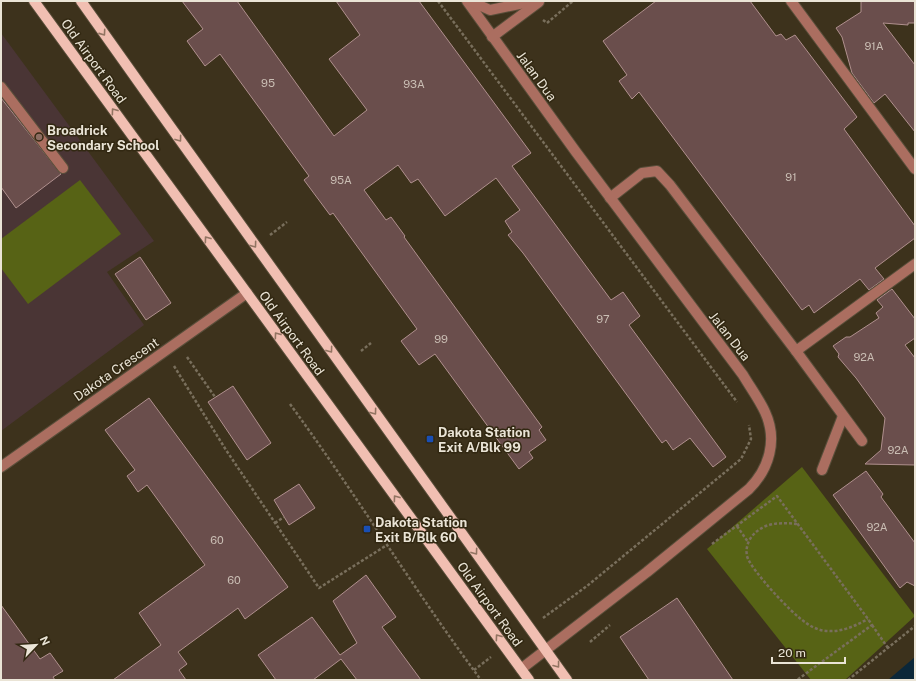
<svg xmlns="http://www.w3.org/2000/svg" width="916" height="681" font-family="'Public Sans',sans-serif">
	<rect width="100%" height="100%" fill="#3d321c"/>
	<path fill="#4a3535" d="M1 33 154 241 107 272 144 325 1 431Z"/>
	<g fill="#576315">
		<path d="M80 180 121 234 28 304 1 268V239Z"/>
		<path d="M802 467 915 616 845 680H811L707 549Z"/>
	</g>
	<path fill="#0b2739" d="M915 657V680H888Z"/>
	<g fill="#6a4e4c" stroke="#b0908e">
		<path d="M182 1H237L334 136 367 110 329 59 360 35 336 1H419L531 153 512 166 611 300 623 292 640 316 629 325 726 457 713 467 690 438 673 450 666 440 662 443 523 253 508 235 512 232 505 221 520 210 496 178 445 216 418 179 411 183 398 165 364 190 386 220 391 217 405 236 404 237 542 427 539 430 546 440 529 452 533 458 519 469 435 354 419 365 401 341 417 329 333 213 330 215 304 180 309 176 220 54 205 66 187 41 203 29Z"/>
		<path d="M656 1H750L776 36 781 34 786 40 795 35 857 117 844 129 915 226V238L875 268 884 279 869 290 860 279 814 313 809 305 802 310 639 92 632 99 619 81 627 75 603 41Z"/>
		<path d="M861 1H915V23H908V25L883 23 915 65V132L885 94 874 103 852 73 842 37 836 28 861 12Z"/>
		<path d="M1 98 61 174 16 208 1 187Z"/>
		<path d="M140 257 171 303 146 320 115 274Z"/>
		<path d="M892 289 915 319V338L905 345 915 358V465L865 464 881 450 885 418 856 378 838 357 839 354 833 346 846 337H850L879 318 876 313 883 307 877 300Z"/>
		<path d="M233 386 271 443 247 460 208 402Z"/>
		<path d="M149 398 288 587 245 619 238 608 178 652 187 664 179 670 186 680H113L161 645 139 613 205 565 147 485 138 492 127 476 135 470 105 430Z"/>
		<path d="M866 471 883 494 881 497 915 543V586L907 582 900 588 833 495Z"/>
		<path d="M299 484 315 508 289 525 274 500Z"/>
		<path d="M366 575 396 617 382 627 421 680H357L341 659 313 680H276L258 655 312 617 340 655 357 643 333 601Z"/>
		<path d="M677 598 733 680H649L620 637Z"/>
		<path d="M1 605 40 659 50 653 63 671 53 677 55 680H1Z"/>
	</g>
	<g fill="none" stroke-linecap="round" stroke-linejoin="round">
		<defs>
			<g id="minor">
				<path d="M467 1 576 152 743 375C750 387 759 399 765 412 778 440 769 469 749 489L647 572 521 669"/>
				<path d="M470 1 490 10 534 1"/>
				<path d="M791 1 915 169"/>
				<path d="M492 37 539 2"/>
				<path d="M1 87 63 168"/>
				<path d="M610 198 642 173 657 171 670 185 796 351 862 441"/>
				<path d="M796 351 915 264"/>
				<path d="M1 467 247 293"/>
				<path d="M822 470 843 416"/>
			</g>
			<g id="major">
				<path d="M34 1 529 680"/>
				<path d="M81 1 147 94 567 680"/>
			</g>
		</defs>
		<use href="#minor" stroke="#594e3a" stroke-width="12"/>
		<use href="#major" stroke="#594e3a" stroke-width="12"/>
		<g stroke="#796f5c" stroke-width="2.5" stroke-dasharray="3 2" stroke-linecap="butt">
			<path d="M438 1 737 402"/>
			<path d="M543 20 547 23 573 1"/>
			<path d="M270 235 287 222"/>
			<path d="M361 351 371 343"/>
			<path d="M187 357 215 397"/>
			<path d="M174 366 226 450 319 588 387 545"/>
			<path d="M290 404C356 494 414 590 481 680"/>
			<path d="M275 523 284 517"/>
			<path d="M797 524C789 523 781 523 773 524 757 527 744 540 747 556 750 569 793 615 805 622 811 627 820 631 828 631 842 632 855 626 868 619"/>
			<path d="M737 526 748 542"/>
			<path d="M712 544 777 496 868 619 872 625 797 680"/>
			<path d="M543 618 587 586 741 459 751 439 749 425"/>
			<path d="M872 625 888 648"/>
			<path d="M590 642 610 625"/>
			<path d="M474 670 491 657"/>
			<path d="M848 680 915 626"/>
		</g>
		<use href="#minor" stroke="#ab6e60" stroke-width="10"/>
		<use href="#major" stroke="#f1bfb2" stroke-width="10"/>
	</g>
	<defs><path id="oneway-chevron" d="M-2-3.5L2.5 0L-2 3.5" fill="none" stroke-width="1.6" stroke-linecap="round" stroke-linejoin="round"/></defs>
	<g stroke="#927462">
		<use href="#oneway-chevron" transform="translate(103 33) rotate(55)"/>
		<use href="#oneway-chevron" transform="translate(114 111) rotate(-126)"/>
		<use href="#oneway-chevron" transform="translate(179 139) rotate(54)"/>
		<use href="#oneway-chevron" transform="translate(207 239) rotate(-126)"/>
		<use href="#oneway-chevron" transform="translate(254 245) rotate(54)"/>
		<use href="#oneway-chevron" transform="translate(277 335) rotate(-126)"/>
		<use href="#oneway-chevron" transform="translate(330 350) rotate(54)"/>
		<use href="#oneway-chevron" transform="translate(374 412) rotate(54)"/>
		<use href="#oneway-chevron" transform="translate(396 498) rotate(-126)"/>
		<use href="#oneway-chevron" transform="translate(475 552) rotate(54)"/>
		<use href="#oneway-chevron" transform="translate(498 637) rotate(-126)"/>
		<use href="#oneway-chevron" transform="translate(557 665) rotate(53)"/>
	</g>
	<circle fill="#8d6e63" stroke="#322812" stroke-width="1.5" cx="39" cy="137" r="4"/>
	<g fill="#1a4fb4" stroke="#322812" stroke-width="1.5">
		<rect x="426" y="435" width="8" height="8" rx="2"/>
		<rect x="363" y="525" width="8" height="8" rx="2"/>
	</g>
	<g text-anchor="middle" stroke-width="3" stroke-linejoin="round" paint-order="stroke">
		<g font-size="11" fill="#cabeb4">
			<text x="874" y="50">91A</text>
			<text x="268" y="87">95</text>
			<text x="414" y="88">93A</text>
			<text x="791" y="181">91</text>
			<text x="341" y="184">95A</text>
			<text x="603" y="323">97</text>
			<text x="441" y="343">99</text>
			<text x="864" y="361">92A</text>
			<text x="898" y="454">92A</text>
			<text x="877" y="531">92A</text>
			<text x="217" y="544">60</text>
			<text x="234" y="584">60</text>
		</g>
		<g font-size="13" fill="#eae4d6" stroke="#322812">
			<text transform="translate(94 61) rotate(54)" y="5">Old Airport Road</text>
			<text transform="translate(537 76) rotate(54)" y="5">Jalan Dua</text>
			<text transform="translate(292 333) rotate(54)" y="5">Old Airport Road</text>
			<text transform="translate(730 336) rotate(52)" y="5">Jalan Dua</text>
			<text transform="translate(116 369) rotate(-35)" y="5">Dakota Crescent</text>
			<text transform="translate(490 604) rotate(54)" y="5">Old Airport Road</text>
		</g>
		<g font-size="13" font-weight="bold" fill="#eae4d6" stroke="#322812" text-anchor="start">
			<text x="47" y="135">Broadrick<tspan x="47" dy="15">Secondary School</tspan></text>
			<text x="438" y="437">Dakota Station<tspan x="438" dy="15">Exit A/Blk 99</tspan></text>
			<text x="375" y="527">Dakota Station<tspan x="375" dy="15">Exit B/Blk 60</tspan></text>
		</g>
	</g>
	<rect width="916" height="681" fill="none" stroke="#eae4d6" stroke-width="4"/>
	<g transform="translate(36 645) rotate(65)" stroke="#322812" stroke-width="3" paint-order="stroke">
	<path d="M0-3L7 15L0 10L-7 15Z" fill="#eae4d6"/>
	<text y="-6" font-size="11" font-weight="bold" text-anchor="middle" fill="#eae4d6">N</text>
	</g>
	<path d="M772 657v6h73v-6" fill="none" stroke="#eae4d6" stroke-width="2"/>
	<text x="778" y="657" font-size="12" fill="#eae4d6" stroke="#322812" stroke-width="3" paint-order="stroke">20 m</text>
</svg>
